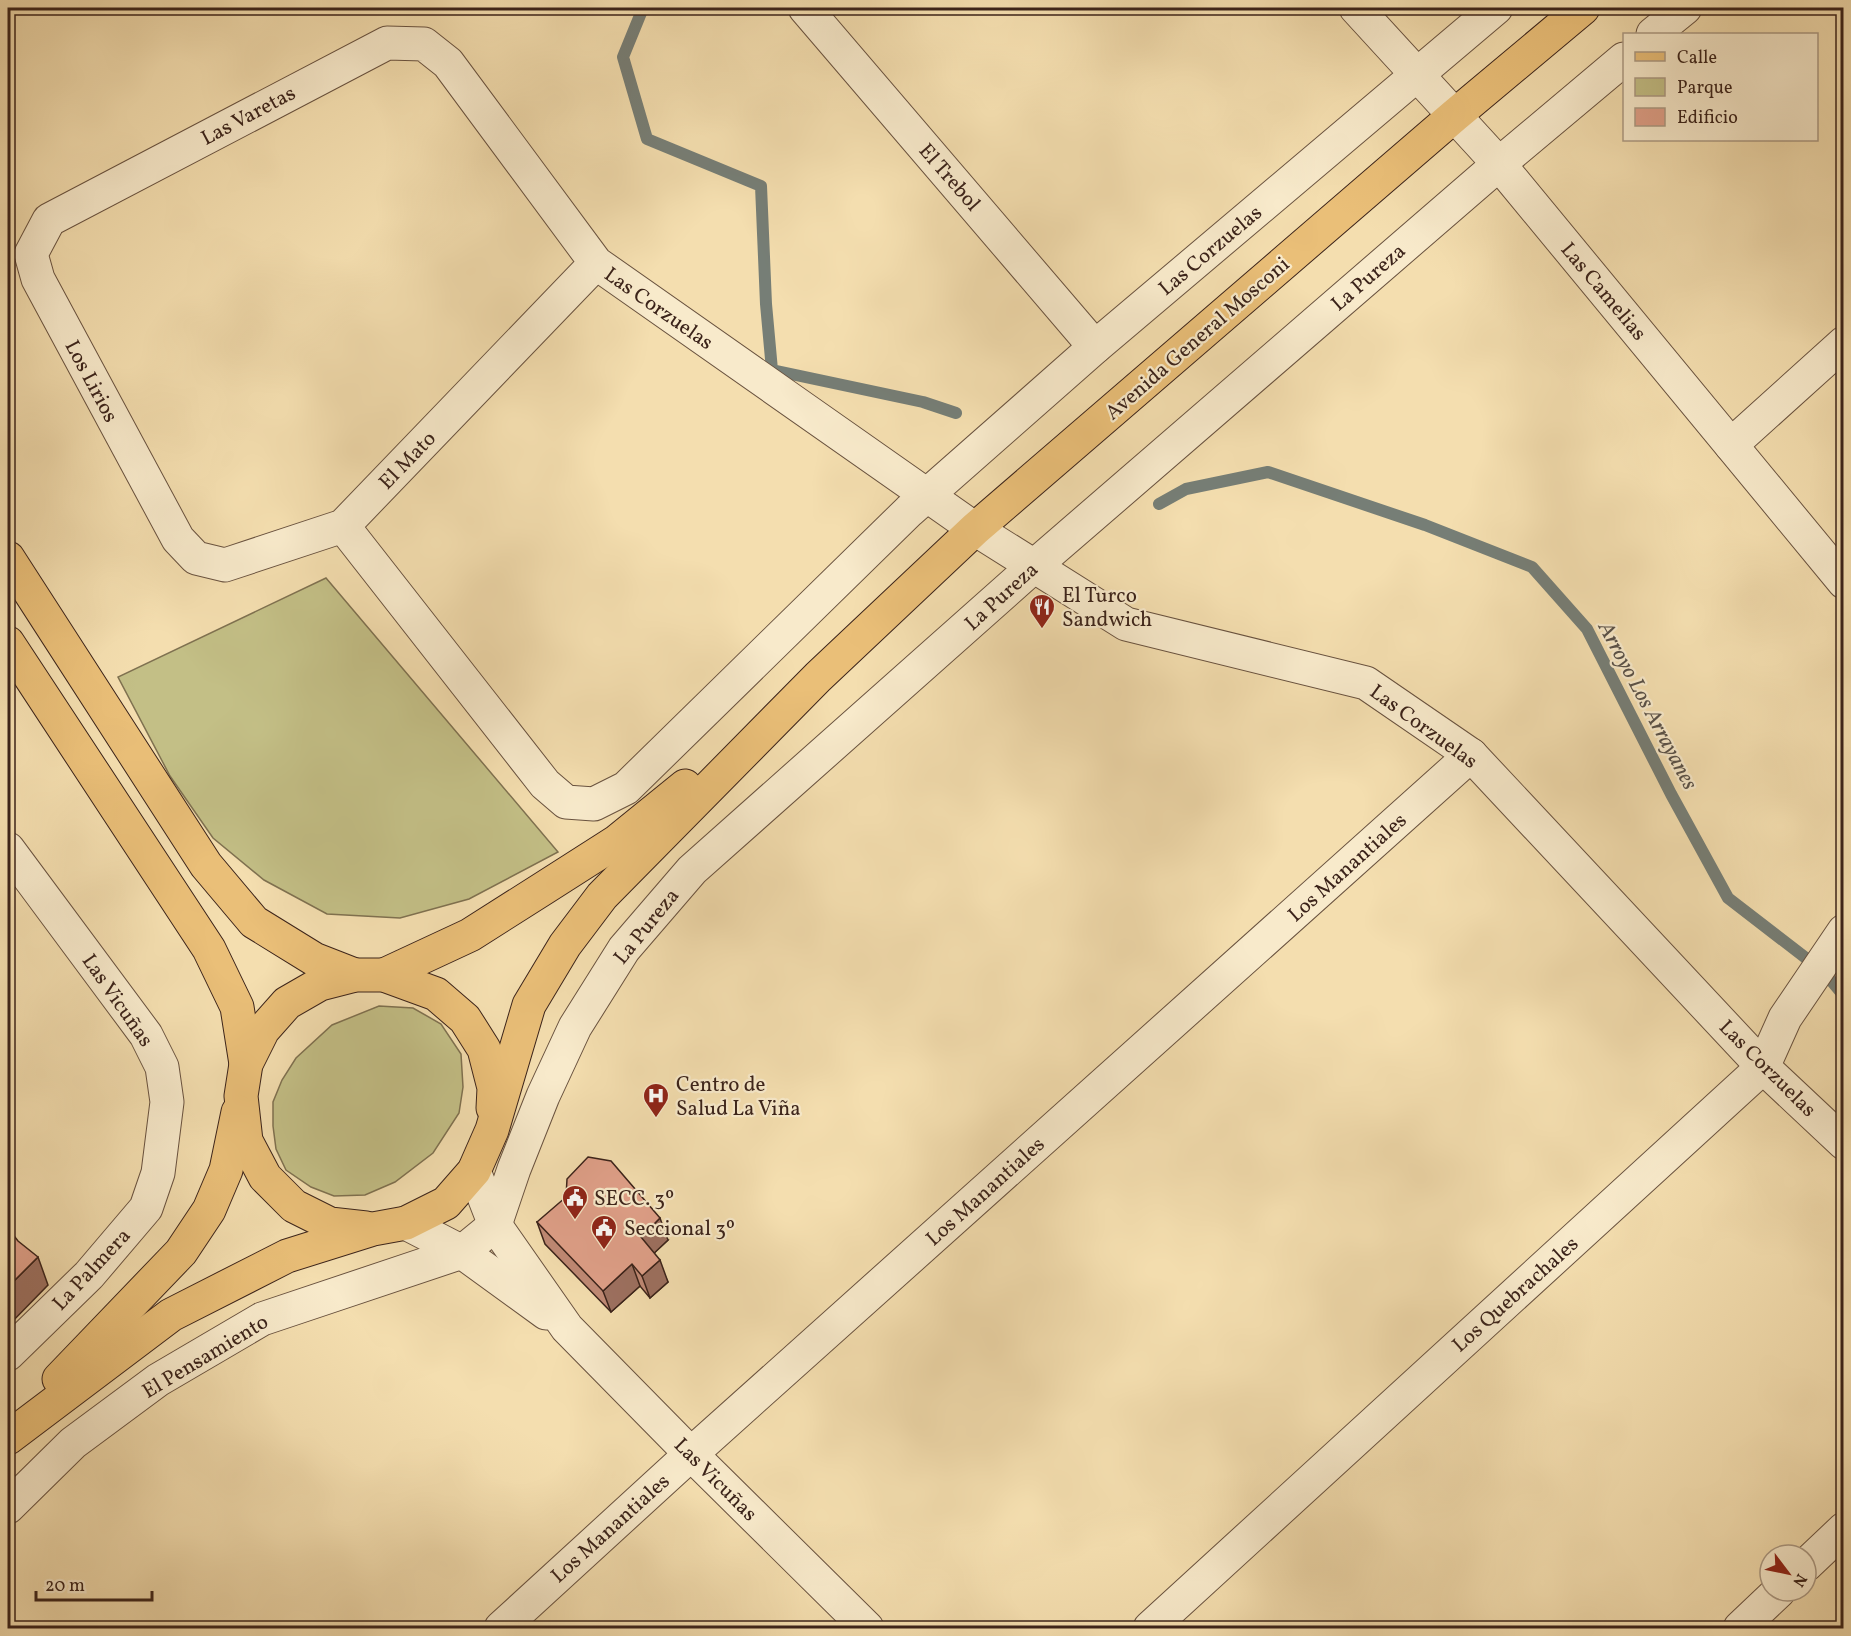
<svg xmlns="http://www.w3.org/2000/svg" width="1851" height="1636" font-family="Vollkorn,serif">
	<rect width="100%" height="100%" fill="#f4deaf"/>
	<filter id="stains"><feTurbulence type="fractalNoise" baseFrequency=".00333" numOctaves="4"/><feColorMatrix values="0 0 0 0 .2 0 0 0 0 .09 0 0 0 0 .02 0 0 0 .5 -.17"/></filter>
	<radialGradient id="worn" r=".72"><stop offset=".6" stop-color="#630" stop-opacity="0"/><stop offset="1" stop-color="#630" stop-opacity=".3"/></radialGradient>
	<g fill="#c3bf86" stroke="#7f7150" stroke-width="1.5">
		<path d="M326 578 558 852 469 899 400 918 327 914 264 880 213 838 170 776 118 677Z"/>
		<path d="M379 1006 413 1008 441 1024 461 1054 463 1087 459 1113 433 1153 395 1182 365 1195 334 1196 311 1187 286 1170 276 1149 273 1126V1102L282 1080 296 1058 332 1025Z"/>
	</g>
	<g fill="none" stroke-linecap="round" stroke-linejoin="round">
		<g stroke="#767e76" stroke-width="12">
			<path d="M643 8 623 57 647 139 761 186 766 304 772 370 923 402 956 413"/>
			<path d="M1159 504 1186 489 1268 472 1425 525 1532 567 1587 629 1671 794 1728 898 1824 972 1844 996"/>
		</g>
		<defs>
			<g id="minor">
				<path d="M805 8 1095 347"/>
				<path d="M1356 8 1499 164 1844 582"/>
				<path d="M1653 34 1685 8"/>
				<path d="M596 263 343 526 225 565 196 558 178 539 38 279 31 254 49 220 387 43 424 44 448 63 596 263 975 529 1126 624 1366 683 1471 755 1763 1067 1844 1143"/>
				<path d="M1731 445 1844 343"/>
				<path d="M343 526 545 784 566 802 594 804 626 788 909 511 1095 347 1496 8"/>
				<path d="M8 849 146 1035 162 1067 167 1102 158 1173 146 1208 89 1275 8 1354"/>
				<path d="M474 1171 495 1225 567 1328 691 1454 867 1628"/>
				<path d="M406 1223 462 1252 546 1313"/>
				<path d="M495 1225 514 1169 543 1096 575 1027 624 949 692 870 1033 567 1499 164 1624 59"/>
				<path d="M8 1507 73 1443 158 1380 262 1319 462 1252 495 1225"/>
				<path d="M1806 1565 1844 1529"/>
				<path d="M501 1628 691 1454 1471 755"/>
				<path d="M1150 1628 1763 1067 1785 1018 1844 931"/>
				<path d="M1740 1628 1779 1591"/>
			</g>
			<g id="major">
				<path d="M8 558 206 865 254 922 314 959 355 975"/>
				<path d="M8 643 209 949 237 1007 246 1064"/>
				<path d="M384 975 470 935 544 888 616 842 685 786"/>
				<path d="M366 1228 330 1224 294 1206 265 1177 246 1141 241 1096 246 1064 263 1030 287 1003 320 984 355 975H384L436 994 465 1019 484 1049 494 1088 493 1108"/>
				<path d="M59 1379 181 1252 209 1210 226 1170 238 1112"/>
				<path d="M8 1438 171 1315 287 1256 373 1229 406 1223 446 1203 474 1171 492 1130 529 1005 565 945 602 896 818 677 975 529 1454 116 1583 8"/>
			</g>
		</defs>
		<use href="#minor" stroke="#69523f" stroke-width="35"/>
		<use href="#major" stroke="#3b231a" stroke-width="35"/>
		<use href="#minor" stroke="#f8eacb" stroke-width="33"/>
		<use href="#major" stroke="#eabf78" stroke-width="33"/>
	</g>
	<path fill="#c18a76" stroke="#3b231a" stroke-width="1.5" d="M537 1222 668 1240 654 1253 668 1282 650 1298 640 1286 611 1312 545 1244Z"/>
	<g fill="#9d7060" stroke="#3b231a" stroke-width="1.5">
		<path d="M660 1218 668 1240 649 1258 641 1237Z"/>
		<path d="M38 1257 48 1285 8 1326V1287Z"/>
		<path d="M660 1260 668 1282 650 1298 642 1276Z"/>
		<path d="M632 1264 640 1286 611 1312 603 1291Z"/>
	</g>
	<g fill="#e0a089" stroke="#3b231a" stroke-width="1.5">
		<path d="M588 1157 611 1161 660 1218 641 1237 660 1260 642 1276 632 1264 603 1291 537 1222 566 1197 567 1179Z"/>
		<path d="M8 1228 18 1241 38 1257 8 1287Z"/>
	</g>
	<defs>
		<symbol id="restaurant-pin" viewBox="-11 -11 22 30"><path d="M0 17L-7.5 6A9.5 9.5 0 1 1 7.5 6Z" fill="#8f2418" stroke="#f8eacb"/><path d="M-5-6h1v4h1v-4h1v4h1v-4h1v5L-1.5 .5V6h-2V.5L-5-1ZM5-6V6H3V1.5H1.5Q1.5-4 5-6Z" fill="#fff"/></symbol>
		<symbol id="hospital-pin" viewBox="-11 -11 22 30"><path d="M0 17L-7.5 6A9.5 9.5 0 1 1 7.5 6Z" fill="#8f2418" stroke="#f8eacb"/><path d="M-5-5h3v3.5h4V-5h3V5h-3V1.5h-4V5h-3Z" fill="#fff"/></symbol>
		<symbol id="civic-pin" viewBox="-11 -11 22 30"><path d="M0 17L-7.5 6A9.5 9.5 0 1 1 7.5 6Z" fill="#8f2418" stroke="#f8eacb"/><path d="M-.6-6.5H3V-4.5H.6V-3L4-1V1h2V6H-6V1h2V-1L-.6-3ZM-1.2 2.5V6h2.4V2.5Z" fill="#fff"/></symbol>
	</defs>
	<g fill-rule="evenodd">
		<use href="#restaurant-pin" x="1027" y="592" width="30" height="40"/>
		<use href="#hospital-pin" x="641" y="1081" width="30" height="40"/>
		<use href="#civic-pin" x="560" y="1183" width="30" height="40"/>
		<use href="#civic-pin" x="589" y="1213" width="30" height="40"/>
	</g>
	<g text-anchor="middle" stroke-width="4.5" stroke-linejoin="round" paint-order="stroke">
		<g font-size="21" fill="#3b231a" stroke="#f8eacb">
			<text transform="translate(248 115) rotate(-28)" y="7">Las Varetas</text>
			<text transform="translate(950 177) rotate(49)" y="7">El Trebol</text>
			<text transform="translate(1210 250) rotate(-40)" y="7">Las Corzuelas</text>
			<text transform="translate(1368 277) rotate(-41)" y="7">La Pureza</text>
			<text transform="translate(1604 291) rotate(50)" y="7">Las Camelias</text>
			<text transform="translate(659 308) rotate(35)" y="7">Las Corzuelas</text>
			<text transform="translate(1197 338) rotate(-41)" y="7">Avenida General Mosconi</text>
			<text transform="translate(92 381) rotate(62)" y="7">Los Lirios</text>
			<text transform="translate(407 460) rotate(-46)" y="7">El Mato</text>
			<text transform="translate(1001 596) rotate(-42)" y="7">La Pureza</text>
			<text transform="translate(1424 726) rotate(36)" y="7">Las Corzuelas</text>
			<text transform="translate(1347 867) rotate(-42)" y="7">Los Manantiales</text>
			<text transform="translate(646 926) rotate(-51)" y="7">La Pureza</text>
			<text transform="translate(118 1000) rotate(55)" y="7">Las Vicuñas</text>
			<text transform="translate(1768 1068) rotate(45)" y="7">Las Corzuelas</text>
			<text transform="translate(985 1191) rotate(-42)" y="7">Los Manantiales</text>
			<text transform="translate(91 1269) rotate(-47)" y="7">La Palmera</text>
			<text transform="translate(1515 1294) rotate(-42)" y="7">Los Quebrachales</text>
			<text transform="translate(205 1356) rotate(-31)" y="7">El Pensamiento</text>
			<text transform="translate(716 1479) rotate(45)" y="7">Las Vicuñas</text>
			<text transform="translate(610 1528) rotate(-42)" y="7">Los Manantiales</text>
		</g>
		<g font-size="21" fill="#3b231a" stroke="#f8eacb" text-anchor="start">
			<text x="1062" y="602">El Turco<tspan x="1062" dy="24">Sandwich</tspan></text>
			<text x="676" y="1091">Centro de<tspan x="676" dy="24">Salud La Viña</tspan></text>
			<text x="594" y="1205">SECC. 3º</text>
			<text x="624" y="1235">Seccional 3º</text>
		</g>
		<g font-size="22" font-style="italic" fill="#595148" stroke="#f8eacb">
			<text transform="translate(1649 705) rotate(62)" y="8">Arroyo Los Arrayanes</text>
		</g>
	</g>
	<rect width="1851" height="1636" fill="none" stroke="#f4deaf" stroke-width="30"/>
	<rect x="9" y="9" width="1833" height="1618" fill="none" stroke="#3b231a" stroke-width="3"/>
	<rect x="15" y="15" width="1821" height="1606" fill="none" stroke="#3b231a" stroke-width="1.5"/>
	<rect x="1623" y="33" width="195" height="108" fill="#f8eacb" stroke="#ac9a84" stroke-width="1.5"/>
	<rect x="1635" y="52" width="30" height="9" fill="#eabf78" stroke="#ac9a84" stroke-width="1.5"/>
	<text x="1677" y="63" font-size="18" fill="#3b231a">Calle</text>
	<rect x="1635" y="78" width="30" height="18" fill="#c3bf86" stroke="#ac9a84" stroke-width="1.5"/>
	<text x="1677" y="93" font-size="18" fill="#3b231a">Parque</text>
	<rect x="1635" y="108" width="30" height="18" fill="#e0a089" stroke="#ac9a84" stroke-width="1.5"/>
	<text x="1677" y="123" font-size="18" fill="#3b231a">Edificio</text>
	<g transform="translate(1788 1573) rotate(122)"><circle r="28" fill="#f8eacb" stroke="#ac9a84" stroke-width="1.5"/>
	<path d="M0-4.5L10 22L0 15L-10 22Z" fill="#8f2418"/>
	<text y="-9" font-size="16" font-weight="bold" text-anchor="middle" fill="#3b231a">N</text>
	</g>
	<path d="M36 1591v9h116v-9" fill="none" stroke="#3b231a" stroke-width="3"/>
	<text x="45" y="1591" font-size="18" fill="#3b231a" stroke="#f8eacb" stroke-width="4.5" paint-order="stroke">20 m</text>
	<rect width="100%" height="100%" filter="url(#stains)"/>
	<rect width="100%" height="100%" fill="url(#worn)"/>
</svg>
